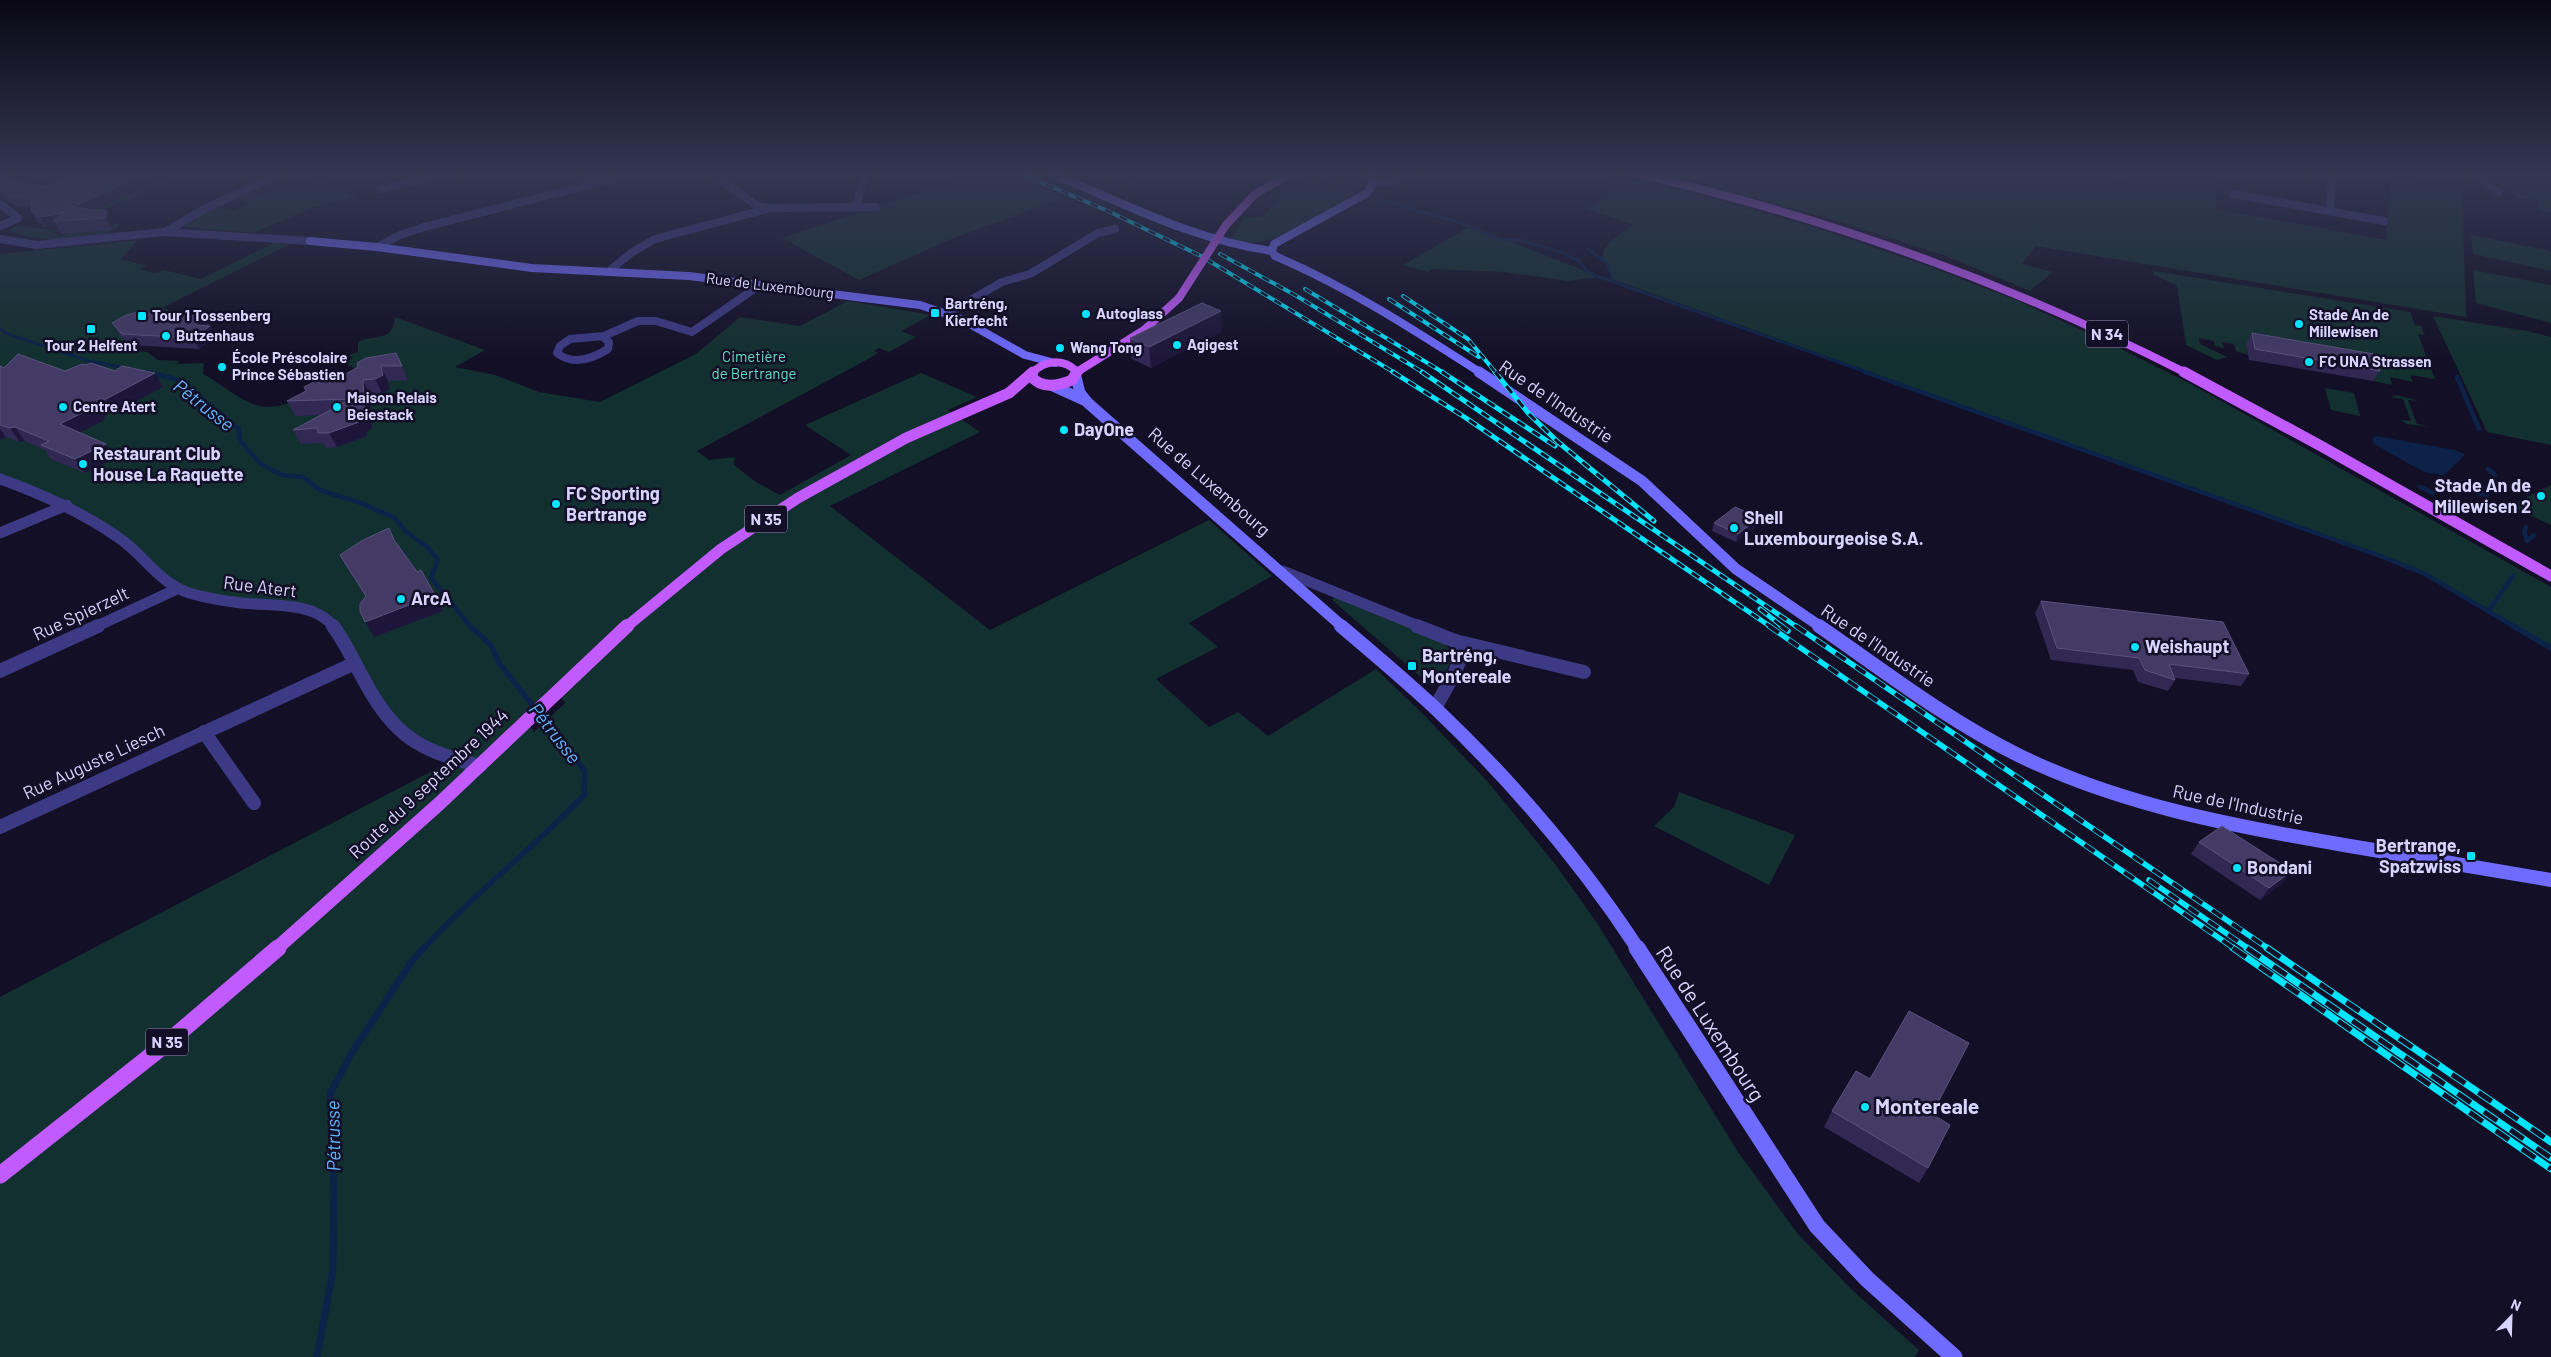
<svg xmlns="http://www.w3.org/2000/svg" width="2551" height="1357" font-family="Barlow,sans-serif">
	<rect width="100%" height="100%" fill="#130f26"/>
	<g fill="#12302f" fill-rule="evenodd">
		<path d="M983 172H1002L1063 198 951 239 859 280 782 238Z"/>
		<path d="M1318 172H1360L1365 185C1347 200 1283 239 1260 242 1251 244 1239 241 1230 240L1244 218 1263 217 1282 193 1317 177Z"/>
		<path d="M1657 172H2102L2093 179 2125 185 2144 172H2212L2219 176 2215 209 2386 240 2390 183 2327 172H2396L2412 183 2441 185 2462 190 2466 317 2036 246 2022 264 2053 272 2030 291 1946 256 1839 221Z"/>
		<path d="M2480 172H2551V213L2538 210V205L2541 201 2518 198Z"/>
		<path d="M1616 178 1666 186 1817 228 1928 266 2018 301 2103 340 2193 385 2551 587V650L2420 570 1612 279C1610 273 1603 262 1603 256 1603 242 1624 233 1634 224L1586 209 1614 190 1601 186Z"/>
		<path d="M320 179 357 196 312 208 253 233 183 227 196 219 192 218 214 207 233 211 251 203 233 199 246 193 261 196 290 183 304 186Z"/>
		<path d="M157 181 169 182 84 218 86 214Z"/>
		<path d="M110 223 121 224C118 226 114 231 105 234 77 242 34 242 9 230L17 226 59 231 54 233 60 236 72 232 90 233Z"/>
		<path d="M1471 226 1588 272 1600 277 1567 281 1504 272 1431 269 1429 272 1403 265Z"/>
		<path d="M2471 235 2551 251V271L2473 254Z"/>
		<path d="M138 240 121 259 147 266 139 269 155 273 164 270 201 279 274 243 290 244 162 308 198 318 144 316 115 330 120 335H130L115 348 116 349 147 352 158 360 180 361 176 364 204 363 203 374C220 383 235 397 253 404 283 417 330 383 356 369L344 363 353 358 349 355 358 352V342C376 333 392 344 395 317L485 350 455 367 495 375 539 392 600 402 696 354 740 317 800 326 848 301 931 315 901 331 916 337 889 352 879 348 874 351 878 353 868 359 697 451 709 460 735 457 734 465 756 482 780 495 851 455 805 425 921 373 977 397 948 410 980 432 830 506 990 630 1209 520 1272 576 1189 623 1218 647 1156 679 1209 727 1238 712 1268 736 1376 669 1422 713 1488 782 1555 864 1597 923 1738 1152 1798 1234 1851 1289 1919 1350 1915 1357H0V997L453 760 408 739 317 614 177 589 121 540 0 479V254ZM557 693 565 703 534 732 527 721Z"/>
		<path d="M2473 270 2551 285V323L2476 303Z"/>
		<path d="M2153 271 2410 312 2415 325 2421 326 2425 335 2418 334 2435 379 2410 375 2413 382 2390 377 2392 385 2373 381 2368 365 2247 344 2248 355 2236 351 2234 344 2220 342 2223 344 2224 348 2215 346 2214 341 2199 338 2200 344 2227 357 2217 360 2186 345 2177 286 2153 274Z"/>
		<path d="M2433 316 2527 331 2551 337V445L2487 432Z"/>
		<path d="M2325 388 2354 393 2360 416 2331 410Z"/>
		<path d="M2397 395 2419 401 2408 400 2417 424 2429 427 2407 424 2400 420 2411 421 2403 399 2391 397Z"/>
		<path d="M2551 485V525L2510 506Z"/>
		<path d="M1335 597 1442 641C1460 656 1448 666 1439 683L1430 685 1332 600Z"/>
		<path d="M1679 792 1795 835 1769 885 1654 826 1674 807Z"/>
	</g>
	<path fill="#0c2248" d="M2376 436 2455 450 2464 454V456L2444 475 2424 472 2374 444 2372 438Z"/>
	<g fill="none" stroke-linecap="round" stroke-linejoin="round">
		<g stroke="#0c2248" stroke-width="3">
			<path d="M1319 176 1356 192"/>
			<path d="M1378 199 1461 223 1501 240H1519L1561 252 1579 261 1588 272 1600 277 1869 373"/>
			<path d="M1588 249 1607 263 1613 280"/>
			<path d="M0 328 5 333 89 361 125 368"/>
			<path d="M148 372 152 373"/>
		</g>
		<g stroke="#0c2248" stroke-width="4.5">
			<path d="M148 372 179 380 239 429 240 441 261 464 282 475 303 477 320 490 361 503 395 518 406 532 427 547 438 560 431 578 471 627"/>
			<path d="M1865 372 2383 557 2425 574 2515 627"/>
			<path d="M2457 377 2479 429"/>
			<path d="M2488 469 2495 475"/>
			<path d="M2476 482 2483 487"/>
			<path d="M2420 487 2433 493"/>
			<path d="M2478 493 2487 495"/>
			<path d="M2526 527 2524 531 2527 541 2534 535"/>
			<path d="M2489 610 2513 576"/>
		</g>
		<g stroke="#0c2248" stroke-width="5.5">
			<path d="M2513 626 2551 648"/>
			<path d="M423 949C473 894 533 849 584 795L585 771 499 663 491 645 470 626"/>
		</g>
		<path stroke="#0c2248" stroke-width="7" d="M317 1357 333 1270 334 1190 330 1094 351 1054 412 961 424 948"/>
		<g stroke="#3d3a85" stroke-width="8">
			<path d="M584 172 598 183"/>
			<path d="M710 172 757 206 769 208"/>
			<path d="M2313 172 2331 180 2330 211"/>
			<path d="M2471 172 2499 192"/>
			<path d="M0 174 4 172"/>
			<path d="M1373 183 1392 182 1410 172"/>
			<path d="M380 189 455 172"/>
			<path d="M2233 194 2384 221"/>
			<path d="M0 204 18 218 0 226"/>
			<path d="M855 207 867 172"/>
			<path d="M165 232 206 208 277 176 275 173 266 172H209"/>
			<path d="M0 239 37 245 164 232 310 241"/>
			<path d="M377 247 400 235 424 227 640 172"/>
			<path d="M608 272 631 253 655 239 771 208 876 207"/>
			<path d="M948 313 1002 282 1030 274 1098 233 1115 229"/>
			<path d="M603 337 609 342 608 349C592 359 573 366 557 353L560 346 570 339 604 336 638 321H656L692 332 760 285"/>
		</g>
		<g stroke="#3d3a85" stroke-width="11">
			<path d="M0 479C42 494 82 512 119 538 144 555 159 583 189 593 206 598 224 601 241 603 271 606 314 601 334 627"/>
			<path d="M0 533 67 505"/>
			<path d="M1283 571 1421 627"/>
			<path d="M95 627 177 589"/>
		</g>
		<g stroke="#3d3a85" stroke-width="14">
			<path d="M333 626C345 642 354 662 364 680 394 737 419 750 480 766"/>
			<path d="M1417 626 1455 641 1463 651 1455 672 1435 708"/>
			<path d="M1455 641 1584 672"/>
			<path d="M0 671 98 626"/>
			<path d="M204 732 254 803"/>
			<path d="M0 827 355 663"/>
		</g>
		<g stroke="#6f6bff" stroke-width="8">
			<path d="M1048 172C1122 202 1192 240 1272 251"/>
			<path d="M310 241 377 247 532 268 689 276 920 305 961 319 1025 355 1055 363"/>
			<path d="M1272 251 1275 256C1348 287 1414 330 1481 373"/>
			<path d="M1272 251 1274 244 1367 193 1373 183 1370 172"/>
		</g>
		<g stroke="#6f6bff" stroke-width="11">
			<path d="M1479 372 1642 481 1736 569 1821 627"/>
			<path d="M1076 377 1080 393 1088 403 1343 627"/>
			<path d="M1053 386 1086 401"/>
		</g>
		<g stroke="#6f6bff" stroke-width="14">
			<path d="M1341 626C1373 653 1405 680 1435 708 1511 780 1581 862 1638 949"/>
			<path d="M1819 626C1883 670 1947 720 2018 755 2120 805 2233 826 2344 845 2413 857 2482 868 2551 880"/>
		</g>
		<path stroke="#6f6bff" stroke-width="17" d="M1637 948 1817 1226 1867 1279 1954 1357"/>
		<g stroke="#c25bff" stroke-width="8">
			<path d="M1629 172C1823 215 2009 283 2186 373"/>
			<path d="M1226 225 1255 194 1293 172"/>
			<path d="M1077 372 1144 330 1179 298"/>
			<path d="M1032 373C1045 360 1064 358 1077 372"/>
		</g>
		<g stroke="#c25bff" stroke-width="11">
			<path d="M2184 372 2321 446 2551 576"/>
			<path d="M1031 376C1041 389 1058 386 1072 380L1077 372"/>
			<path d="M626 627 721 549 798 498 906 438 1009 393 1033 372"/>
		</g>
		<path stroke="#c25bff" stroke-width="14" d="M276 949 440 803 627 626"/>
		<path stroke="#c25bff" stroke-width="17" d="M0 1175 167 1043 278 948"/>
		<defs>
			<g id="rail-far3">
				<path d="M1017 172 1108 211 1201 256 1395 373"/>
				<path d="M1220 254 1295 295 1424 373"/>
				<path d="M1305 289 1444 373"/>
				<path d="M1403 296 1468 339 1496 373"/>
				<path d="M1389 299 1479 357"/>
			</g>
			<g id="rail-far2">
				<path d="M1393 372 1466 418 1771 627"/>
				<path d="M1422 372 1797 627"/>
				<path d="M1442 372 1555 446"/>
				<path d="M1495 372 1529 414 1558 442 1654 521"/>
				<path d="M1760 609 1783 627"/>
			</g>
			<g id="rail-far1">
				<path d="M1769 626 2235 949"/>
				<path d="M1781 626 1788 631"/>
				<path d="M1796 626 2269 949"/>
				<path d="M2149 880 2249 949"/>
			</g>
			<g id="rail">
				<path d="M2233 948 2551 1169"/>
				<path d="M2247 948 2551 1158"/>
				<path d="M2267 948 2551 1142"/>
			</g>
		</defs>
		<use href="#rail-far3" stroke="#00e5ff" stroke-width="4"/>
		<use href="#rail-far2" stroke="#00e5ff" stroke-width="5"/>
		<use href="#rail-far1" stroke="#00e5ff" stroke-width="5.5"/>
		<use href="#rail" stroke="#00e5ff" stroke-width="7"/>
		<use href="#rail-far3" stroke="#130f26" stroke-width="2.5" stroke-dasharray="8" stroke-linecap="butt"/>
		<use href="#rail-far2" stroke="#130f26" stroke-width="3" stroke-dasharray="9" stroke-linecap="butt"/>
		<use href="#rail-far1" stroke="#130f26" stroke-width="4" stroke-dasharray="12" stroke-linecap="butt"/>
		<use href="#rail" stroke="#130f26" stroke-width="5" stroke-dasharray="16" stroke-linecap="butt"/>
		<path stroke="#c25bff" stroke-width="8" d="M1179 298 1226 225"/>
	</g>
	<g fill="#312854">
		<path d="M76 172H152L157 181 95 210 106 211 113 224V230L61 234 56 226 46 227 37 221 31 211V208L14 205 0 195V178L47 187Z"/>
		<path d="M1096 172H1166L1134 186Z"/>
		<path d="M202 315 216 336 199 349 129 345 118 333 112 323 154 317Z"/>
		<path d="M1222 331 1151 368 1132 359 1130 338Z"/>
		<path d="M2252 333 2380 371 2373 381 2249 360 2246 344Z"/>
		<path d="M396 353 408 380 388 381 390 389 382 393 370 394 372 428 366 432 367 436 337 447 326 448 323 443 301 444 293 430 321 415 295 416 287 401 324 382 339 378Z"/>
		<path d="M86 365 115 371 155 373 163 387 114 413H107L103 421 80 432 116 458 85 473 51 459 45 450 25 441 20 442 6 437 0 440V366L4 368 65 371Z"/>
		<path d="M1714 523 1757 526 1736 542 1712 531Z"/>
		<path d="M398 545 435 595 443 611 374 637 365 622 366 597 349 571 340 555Z"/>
		<path d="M2041 601 2249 674 2241 686 2175 678V680L2168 691 2138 682 2133 670 2051 660 2035 613Z"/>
		<path d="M2199 842 2283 883 2260 900 2191 854Z"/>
		<path d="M1832 1111 1932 1114 1928 1168 1919 1183 1824 1127Z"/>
	</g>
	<g fill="#1d163a">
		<path d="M149 172H152L157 181 74 220 53 221 56 226 46 227 40 217Z"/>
		<path d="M1136 172H1166L1134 186 1133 174Z"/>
		<path d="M106 211 113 224V230L106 218Z"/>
		<path d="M1221 311 1222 331 1151 368 1149 347Z"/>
		<path d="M202 315 209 326H210L216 336 199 349 193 338 195 325 198 319Z"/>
		<path d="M381 366 388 381 390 389 382 393 375 379Z"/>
		<path d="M155 373 163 387 114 413 106 399Z"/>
		<path d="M363 380 370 394 372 428 366 432 367 436 337 447 329 433 358 417Z"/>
		<path d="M98 399 107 413 103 421 69 438 60 424Z"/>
		<path d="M15 427 25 441 20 442 10 428Z"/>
		<path d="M0 429 6 437 0 440Z"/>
		<path d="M106 444 116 458 85 473 75 459Z"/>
		<path d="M1759 518 1757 526 1736 542 1738 534Z"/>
		<path d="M435 595 443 611 374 637 365 622Z"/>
		<path d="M2292 871 2283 883 2260 900 2269 888Z"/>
	</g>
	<g fill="#433a66" stroke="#5a527e">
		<path d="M76 172H149L73 207H71L67 210 59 214 40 217 31 211 32 199 8 195 0 190V178L47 187Z"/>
		<path d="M71 207 106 211V218L53 221Z"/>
		<path d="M1202 303 1221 311 1149 347 1130 338Z"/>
		<path d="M139 312 149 313 154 317 202 315 198 319H204L195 325 210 326 193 338 122 334 112 323 126 315Z"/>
		<path d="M2252 333 2374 354 2380 371 2255 349Z"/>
		<path d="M396 353 402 366H381L383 375 375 379 363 380 365 413 358 417 359 422 329 433H318L317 428 293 430 351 399 287 401 306 391 304 387 314 382H324L339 378 358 367 357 363 366 358Z"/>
		<path d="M18 354 65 371 82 364 86 365 91 363 115 371 122 366 155 373 106 399H98L94 407 60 424 106 444 75 459 41 445 49 441 15 427 10 428 0 425V366L4 368Z"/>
		<path d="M1735 507 1759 518 1738 534 1714 523Z"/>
		<path d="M389 528 394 540 417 572 421 570 435 595 365 622 360 611V604L366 596 340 555 363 540Z"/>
		<path d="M2041 601 2223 622 2249 674 2169 664 2175 680 2145 670 2139 658 2057 648Z"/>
		<path d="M2222 826 2292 871 2269 888 2199 842Z"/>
		<path d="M1909 1011 1969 1043 1932 1114 1950 1125 1928 1168 1832 1111 1856 1071 1870 1079Z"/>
	</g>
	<linearGradient id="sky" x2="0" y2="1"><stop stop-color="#0a0815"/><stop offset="0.48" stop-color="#333752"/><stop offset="1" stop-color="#333752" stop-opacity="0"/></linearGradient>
	<rect width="2551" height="362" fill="url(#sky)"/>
	<g fill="#00e5ff" stroke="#130f26" stroke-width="2">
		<rect x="930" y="308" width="10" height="10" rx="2.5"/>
		<circle cx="1086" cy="314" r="5"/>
		<rect x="137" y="311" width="10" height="10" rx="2.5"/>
		<circle cx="2299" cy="324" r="5"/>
		<rect x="86" y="324" width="10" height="10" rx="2.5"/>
		<circle cx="166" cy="336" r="5"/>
		<circle cx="1177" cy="345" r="5"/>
		<circle cx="1060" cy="348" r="5"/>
		<circle cx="2309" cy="362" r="5"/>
		<circle cx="222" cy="367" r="5"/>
		<circle cx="63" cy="407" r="5"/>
		<circle cx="337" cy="407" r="5"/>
		<circle cx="1064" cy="430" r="5"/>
		<circle cx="83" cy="464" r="5"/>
		<circle cx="2541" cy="496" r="5"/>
		<circle cx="556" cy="504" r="5"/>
		<circle cx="1734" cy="528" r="5"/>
		<circle cx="401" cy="599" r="5"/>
		<circle cx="2135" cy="647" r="5"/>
		<rect x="1407" y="661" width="10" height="10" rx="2.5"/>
		<rect x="2466" y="851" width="10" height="10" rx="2.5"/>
		<circle cx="2237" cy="868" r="5"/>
		<circle cx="1865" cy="1107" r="5"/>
	</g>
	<g text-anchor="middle" stroke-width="5" stroke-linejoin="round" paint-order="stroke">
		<g font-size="15" fill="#d9d4ff" stroke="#130f26">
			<text transform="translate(770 286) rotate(7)" y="5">Rue de Luxembourg</text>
		</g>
		<g font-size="15" font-weight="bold" fill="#d9d4ff" stroke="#130f26" text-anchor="start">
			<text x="945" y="309">Bartréng,<tspan x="945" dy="17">Kierfecht</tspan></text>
			<text x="1096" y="319">Autoglass</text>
			<text x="2309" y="320">Stade An de<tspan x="2309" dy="17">Millewisen</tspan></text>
			<text x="152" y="321">Tour 1 Tossenberg</text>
			<text x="176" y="341">Butzenhaus</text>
			<text x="1187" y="350">Agigest</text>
			<text x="91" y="351" text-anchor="middle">Tour 2 Helfent</text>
			<text x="1070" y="353">Wang Tong</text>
			<text x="232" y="363">École Préscolaire<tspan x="232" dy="17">Prince Sébastien</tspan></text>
			<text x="2319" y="367">FC UNA Strassen</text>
			<text x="347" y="403">Maison Relais<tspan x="347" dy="17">Beiestack</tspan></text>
			<text x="73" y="412">Centre Atert</text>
		</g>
		<g font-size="15" fill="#5fe0c0" stroke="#130f26">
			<text x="754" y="362">Cimetière<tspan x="754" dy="17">de Bertrange</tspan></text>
		</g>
		<g fill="#130f26" stroke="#9e99be" stroke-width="1">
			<rect x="2086" y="320.5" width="42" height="27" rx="4"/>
			<rect x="745" y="505.5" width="42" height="27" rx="4"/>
			<rect x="146" y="1028.5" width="42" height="27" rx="4"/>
		</g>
		<g font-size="16" font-weight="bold" fill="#d9d4ff">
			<text x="2107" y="340">N 34</text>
			<text x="766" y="525">N 35</text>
			<text x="167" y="1048">N 35</text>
		</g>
		<g font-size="18" fill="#d9d4ff" stroke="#130f26">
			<text transform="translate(1556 402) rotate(34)" y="6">Rue de l'Industrie</text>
			<text transform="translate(1209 482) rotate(41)" y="6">Rue de Luxembourg</text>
			<text transform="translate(260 587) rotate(7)" y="6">Rue Atert</text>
			<text transform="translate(81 614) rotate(-25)" y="6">Rue Spierzelt</text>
			<text transform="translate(1878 646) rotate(34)" y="6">Rue de l'Industrie</text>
			<text transform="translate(94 762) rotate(-25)" y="6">Rue Auguste Liesch</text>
			<text transform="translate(429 784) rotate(-43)" y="6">Route du 9 septembre 1944</text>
			<text transform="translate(2238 805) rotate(12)" y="6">Rue de l'Industrie</text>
		</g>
		<g font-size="18" font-weight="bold" fill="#d9d4ff" stroke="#130f26" text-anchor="start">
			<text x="1074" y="436">DayOne</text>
			<text x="93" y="460">Restaurant Club<tspan x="93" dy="21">House La Raquette</tspan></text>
			<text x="2531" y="492" text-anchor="end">Stade An de<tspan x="2531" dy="21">Millewisen 2</tspan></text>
			<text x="566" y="500">FC Sporting<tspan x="566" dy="21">Bertrange</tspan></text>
			<text x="1744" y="524">Shell<tspan x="1744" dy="21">Luxembourgeoise S.A.</tspan></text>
			<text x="411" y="605">ArcA</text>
			<text x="2145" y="653">Weishaupt</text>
			<text x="1422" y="662">Bartréng,<tspan x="1422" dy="21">Montereale</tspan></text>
			<text x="2461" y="852" text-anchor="end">Bertrange,<tspan x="2461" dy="21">Spatzwiss</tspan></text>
			<text x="2247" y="874">Bondani</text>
		</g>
		<g font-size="19" font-style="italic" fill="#62b6ff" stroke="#130f26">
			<text transform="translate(204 405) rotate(38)" y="7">Pétrusse</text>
			<text transform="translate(555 733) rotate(52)" y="7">Pétrusse</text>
			<text transform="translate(333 1136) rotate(-91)" y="7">Pétrusse</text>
		</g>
		<g font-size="21" fill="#d9d4ff" stroke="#130f26">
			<text transform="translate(1710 1024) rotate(57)" y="7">Rue de Luxembourg</text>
		</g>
		<g font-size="21" font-weight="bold" fill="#d9d4ff" stroke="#130f26" text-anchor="start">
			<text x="1875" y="1114">Montereale</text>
		</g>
	</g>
	<g transform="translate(2511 1317) rotate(23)" stroke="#130f26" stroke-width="4" paint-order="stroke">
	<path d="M0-4L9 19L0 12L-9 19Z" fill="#d9d4ff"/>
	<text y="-8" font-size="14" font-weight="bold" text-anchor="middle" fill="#d9d4ff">N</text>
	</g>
</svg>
